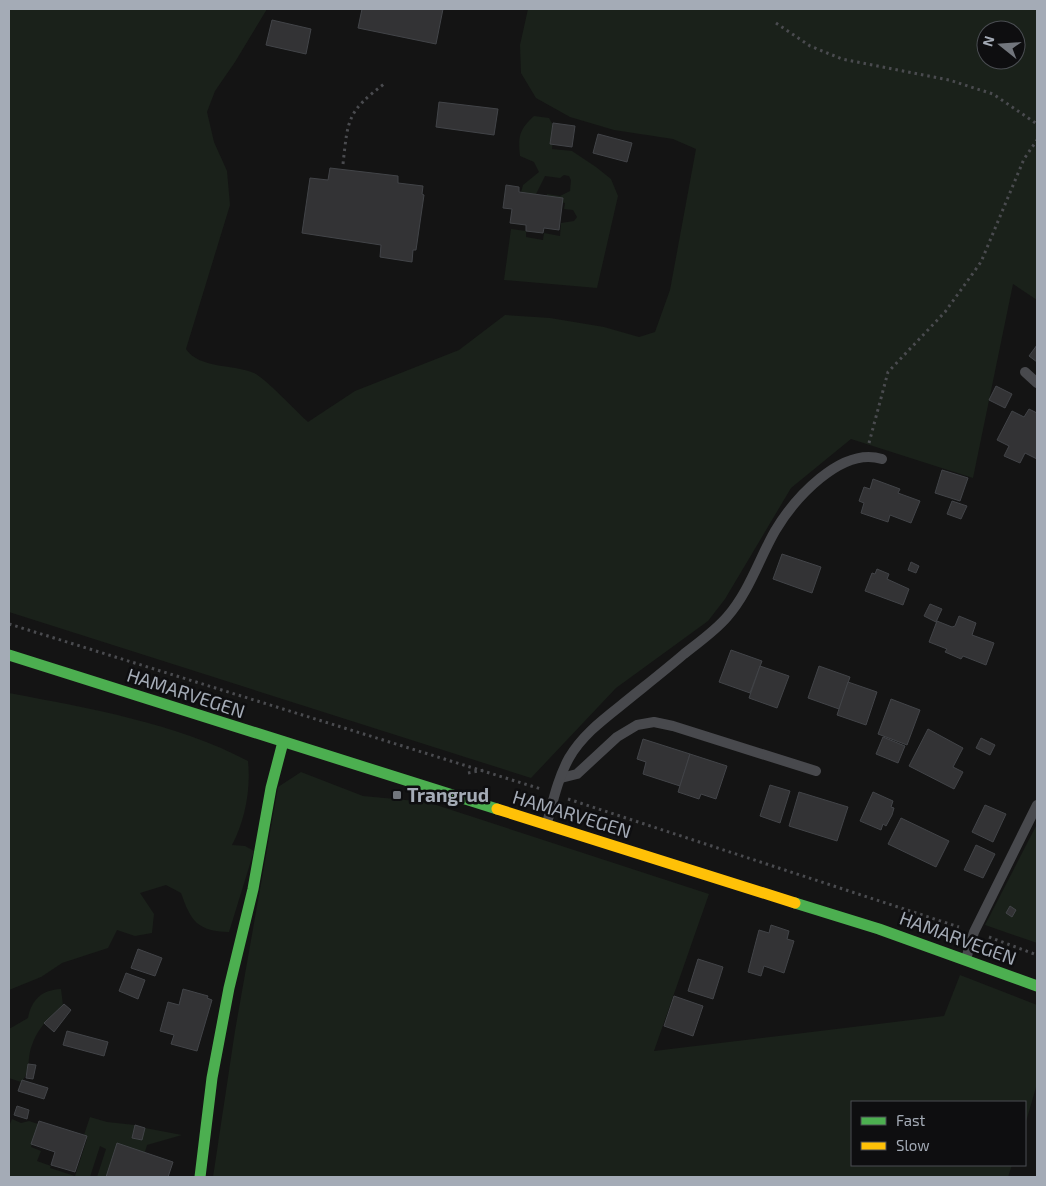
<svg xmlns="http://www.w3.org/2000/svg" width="1046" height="1186" font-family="'Exo 2',sans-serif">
	<rect width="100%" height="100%" fill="#141414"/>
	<g fill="#1a211a" fill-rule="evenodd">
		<path d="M9 9H267L235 62 215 91 207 112 214 142 227 171 230 205 186 349C199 369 234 364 254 373 265 378 297 412 308 422L355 391 459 350 505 315 550 318 604 327 639 337 655 332 670 290 696 149 673 139 614 130 570 117 536 98 521 73 520 45 528 9H1037V300L1013 284 973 478 851 439 791 488 725 599 708 621 616 688 531 778 9 612ZM986 30H1016V60H986Z"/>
		<path d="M534 116 549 118 554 127 552 149 572 151 596 167 611 179 618 196 597 288 504 280 511 229 526 231V237L543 240 544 233 560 236 561 223 574 221 577 217 573 210 564 209 565 203 546 200 547 194 560 196 570 191 571 180 569 176 564 175 560 178 545 176 534 198 520 196 523 185 539 172 534 162 520 156C518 136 519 130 534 116Z"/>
		<path d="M9 693C87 708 177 723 248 761 251 789 245 821 232 845L245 846 254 851 229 932C197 931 191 921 181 893L166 885 140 893 154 914 152 933 135 936 117 930 108 948 62 963 41 977 9 990Z"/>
		<path d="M301 772 363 796 427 802 709 894 654 1051 944 1016 960 975 1037 1005V1084L1025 1125V1102H852V1165H1012L1008 1177H213L235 1031 278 787Z"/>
		<path d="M1037 824V943L985 925Z"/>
		<path d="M61 989 63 1005C50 1017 38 1027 32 1045 27 1056 31 1073 21 1082L9 1078V1029L28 1018C32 999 42 990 61 989Z"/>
		<path d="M90 1117 107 1122 135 1125 132 1138 141 1140 145 1128 182 1135 147 1145 144 1155 118 1147 108 1177H97L106 1149 100 1146 90 1177H9V1122L10 1124 12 1119 21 1123 29 1121 38 1124 31 1147 41 1151 37 1161 51 1166 50 1168 75 1176 87 1139 83 1138Z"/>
	</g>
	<g fill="#333335" stroke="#424448">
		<path d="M362 9H443L436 44 358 28Z"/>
		<path d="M272 20 311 29 306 54 266 45Z"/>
		<path d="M439 102 498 109 494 135 436 127Z"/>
		<path d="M553 123 575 126 572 147 550 144Z"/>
		<path d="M598 134 632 143 627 162 593 153Z"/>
		<path d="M330 168 398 176V183L423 186 422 194 424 195 416 250H413L412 262 380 257 381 245 302 233 310 178 328 180Z"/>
		<path d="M506 185 519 187V192L563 198 559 230 544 228 543 233 526 231V225L510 223 512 209 503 208Z"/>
		<path d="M1037 345V362L1029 356Z"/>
		<path d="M996 386 1012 394 1005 408 989 400Z"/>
		<path d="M1029 409 1037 413V459L1025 453 1020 463 1004 456 1009 446 997 440 1012 411 1024 417Z"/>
		<path d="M942 470 968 478 960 501 935 493Z"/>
		<path d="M873 479 900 489 898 493 920 501 911 523 890 515 888 522 861 513 864 503 859 501 864 487 870 489Z"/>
		<path d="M952 501 967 506 961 519 947 514Z"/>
		<path d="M782 554 821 567 812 593 773 579Z"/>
		<path d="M911 562 919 566 916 573 908 570Z"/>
		<path d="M877 569 889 574 887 579 909 589 903 605 865 591 872 573 875 574Z"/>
		<path d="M930 604 942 609 936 622 924 616Z"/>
		<path d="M959 616 976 623 972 635 994 643 986 665 963 656 961 659 945 652 947 649 929 642 937 621 952 627 955 626Z"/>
		<path d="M731 650 762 661 750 693 719 682Z"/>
		<path d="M760 666 789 676 777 708 749 698Z"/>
		<path d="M819 666 850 677 839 709 808 698Z"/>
		<path d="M848 682 877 692 866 725 837 715Z"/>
		<path d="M891 699 920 710 907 745 878 734Z"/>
		<path d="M928 729 963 748 953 767 963 772 954 789 909 766Z"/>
		<path d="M883 737 905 746 898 763 876 754Z"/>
		<path d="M981 738 995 745 990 755 976 748Z"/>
		<path d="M643 739 690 754 680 786 643 774 646 762 637 759Z"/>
		<path d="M690 754 727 766 716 799 701 794 699 799 678 792Z"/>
		<path d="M770 785 790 791 780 823 760 816Z"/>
		<path d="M799 792 848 807 837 841 789 826Z"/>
		<path d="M873 792 893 801 891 807 894 808 892 815 886 826 883 824 881 830 860 821Z"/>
		<path d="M985 805 1006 814 993 842 972 832Z"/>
		<path d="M901 818 949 841 936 867 888 844Z"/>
		<path d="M976 845 995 854 983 878 964 870Z"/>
		<path d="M1010 906 1016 910 1012 917 1006 913Z"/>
		<path d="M771 925 789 931 787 939 794 941 784 973 764 966 761 976 748 972 759 930 769 933Z"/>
		<path d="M138 949 162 958 155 976 131 968Z"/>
		<path d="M698 959 723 967 713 999 688 991Z"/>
		<path d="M126 973 145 980 138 999 119 991Z"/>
		<path d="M183 989 208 996 207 998 212 1000 197 1051 171 1044 174 1035 160 1031 168 1002 179 1005Z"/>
		<path d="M674 996 703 1006 693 1036 664 1026Z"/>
		<path d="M64 1004 71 1010 54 1032 44 1023Z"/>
		<path d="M67 1031 108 1042 104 1056 63 1045Z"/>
		<path d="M28 1064 36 1065 33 1079 26 1078Z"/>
		<path d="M22 1080 48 1088 44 1099 18 1091Z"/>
		<path d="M17 1106 29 1110 27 1119 14 1115Z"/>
		<path d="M39 1121 87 1136 75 1172 51 1165 55 1152 31 1144Z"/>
		<path d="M135 1125 145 1128 142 1140 132 1138Z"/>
		<path d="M117 1143 173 1162 168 1177H106Z"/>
	</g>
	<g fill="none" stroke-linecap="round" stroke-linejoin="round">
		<g stroke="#4a4b4f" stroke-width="3" stroke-dasharray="2.5 4" stroke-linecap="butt">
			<path d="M776 23 810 46 842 59 949 80 993 94 1037 124"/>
			<path d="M343 164C348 119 347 112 384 84"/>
			<path d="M869 443 888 372 945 312 981 262 1024 159 1037 140"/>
			<path d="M9 624 541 789"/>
			<path d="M468 773 484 770"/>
			<path d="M568 799 959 927"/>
			<path d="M989 937 1037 955"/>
		</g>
		<g stroke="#48494d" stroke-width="10">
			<path d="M1025 372 1037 383"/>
			<path d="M561 778 577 774 617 737 637 725 654 722 673 726 816 771"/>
			<path d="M547 823C553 801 558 778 569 758 581 737 600 722 619 707 641 689 663 672 684 654 699 642 715 631 727 617 749 592 759 559 775 531 794 499 841 446 882 459"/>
			<path d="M966 959 974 932 1037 805"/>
		</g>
		<g stroke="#4caf50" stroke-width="11">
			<path d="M9 655 497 809"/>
			<path d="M795 903 879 929 1037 986"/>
			<path d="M200 1177 212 1078 229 988 253 889 271 788 283 742"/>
		</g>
		<path stroke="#ffc107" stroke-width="11" d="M497 809 795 903"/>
	</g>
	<rect fill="#72767d" stroke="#0e0e10" stroke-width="2" x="392" y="790" width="10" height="10" rx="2.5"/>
	<g text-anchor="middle" stroke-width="5" stroke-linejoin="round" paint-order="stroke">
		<g font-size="19" fill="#a4abb6" stroke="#0e0e10">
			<text transform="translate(186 693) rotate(18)" y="7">HAMARVEGEN</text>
			<text transform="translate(572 814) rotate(17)" y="7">HAMARVEGEN</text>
			<text transform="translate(958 938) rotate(20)" y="7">HAMARVEGEN</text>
		</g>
		<g font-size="19" font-weight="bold" fill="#a4abb6" stroke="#0e0e10" text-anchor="start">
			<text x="407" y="802">Trangrud</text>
		</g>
	</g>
	<rect width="1046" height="1186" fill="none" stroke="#a4abb6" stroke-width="20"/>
	<rect x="851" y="1101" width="175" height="65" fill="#0e0e10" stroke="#4a4d52"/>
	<rect x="861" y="1117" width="25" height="8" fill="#4caf50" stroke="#4a4d52"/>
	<text x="896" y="1126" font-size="15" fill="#a4abb6">Fast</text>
	<rect x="861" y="1142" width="25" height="8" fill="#ffc107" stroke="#4a4d52"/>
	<text x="896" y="1151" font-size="15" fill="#a4abb6">Slow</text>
	<g transform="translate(1001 45) rotate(287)"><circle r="24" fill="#0e0e10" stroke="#4a4d52"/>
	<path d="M0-4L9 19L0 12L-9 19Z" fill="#72767d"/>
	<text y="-8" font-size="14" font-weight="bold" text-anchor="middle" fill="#a4abb6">N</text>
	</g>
</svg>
